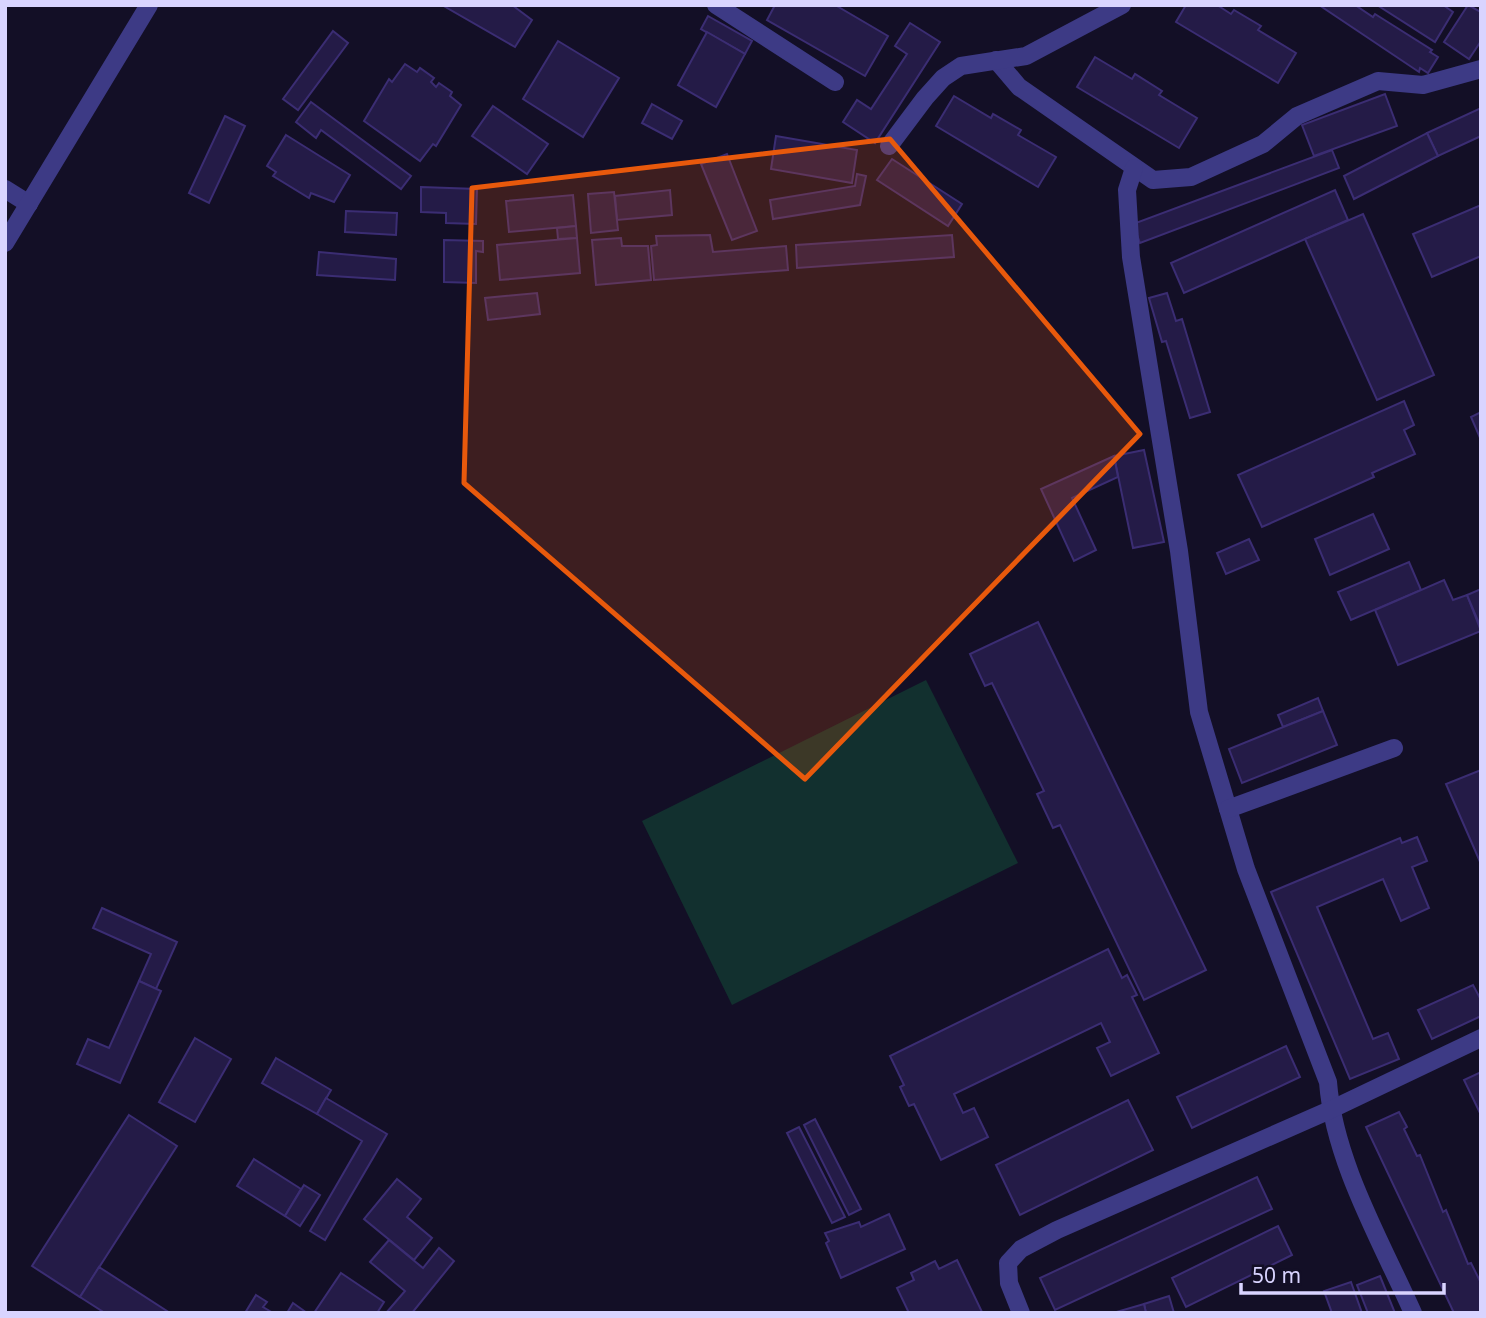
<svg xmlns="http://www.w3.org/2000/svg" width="1486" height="1318" font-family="'Noto Sans',sans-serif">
	<rect width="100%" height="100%" fill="#130f26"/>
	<path fill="#12302f" d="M926 680 1018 863 732 1005 642 821Z"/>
	<g fill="#241b47" stroke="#3b2d73" stroke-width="2">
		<path d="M442 5H512L532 20 515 47Z"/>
		<path d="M775 5H835L888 36 865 76 767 20Z"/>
		<path d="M1186 5H1217L1231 14 1234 10 1261 26 1258 30 1296 53 1278 83 1176 22Z"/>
		<path d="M1319 5H1355L1373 17 1375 14 1432 50 1430 52 1438 57 1428 73 1420 68 1419 72Z"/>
		<path d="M1377 5H1443L1453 12 1435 42Z"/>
		<path d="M1468 5 1481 12V41L1469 59 1444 42Z"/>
		<path d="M708 16 752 41 745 54 701 29Z"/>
		<path d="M910 23 940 42 875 143 843 122 857 100 871 109 907 54 895 46Z"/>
		<path d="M333 31 348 43 298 110 283 99Z"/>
		<path d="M707 32 745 54 716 107 678 85Z"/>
		<path d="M558 41 619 78 583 137 523 99Z"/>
		<path d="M1095 57 1132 79 1135 74 1162 91 1159 95 1197 118 1179 148 1077 87Z"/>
		<path d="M405 64 417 72 420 68 434 78 431 82 436 87 439 83 452 92 450 96 461 105 436 146 433 144 420 161 364 121 389 79 392 82Z"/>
		<path d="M1385 94 1397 126 1314 156 1302 125Z"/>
		<path d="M954 96 991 118 993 114 1021 130 1018 135 1056 157 1038 187 936 126Z"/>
		<path d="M311 102 411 176 401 189 321 130 316 138 296 122Z"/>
		<path d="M652 104 682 121 672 139 642 123Z"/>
		<path d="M493 106 548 144 527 174 472 136Z"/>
		<path d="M1481 108V136L1438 156 1427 133Z"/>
		<path d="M225 116 245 126 209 203 189 193Z"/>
		<path d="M1427 133 1438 156 1354 199 1344 176Z"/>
		<path d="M286 135 350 175 334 202 311 193 309 198 273 176 276 172 267 166Z"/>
		<path d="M776 136 857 150 852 183 771 169Z"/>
		<path d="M1332 150 1339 168 1140 243 1133 224Z"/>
		<path d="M727 154 757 231 732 240 701 164Z"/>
		<path d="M892 159 962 204 948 226 877 180Z"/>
		<path d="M857 174 866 176 860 205 773 219 770 200 855 186Z"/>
		<path d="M421 187 477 189 476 224 446 223V213L421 212Z"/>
		<path d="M670 190 672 215 617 220 615 196Z"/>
		<path d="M1335 190 1348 220 1184 293 1171 263Z"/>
		<path d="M614 192 618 230 591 233 588 194Z"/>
		<path d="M573 195 576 226 509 232 506 201Z"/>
		<path d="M1481 205V256L1432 277 1413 234Z"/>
		<path d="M346 211 397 213 396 235 345 232Z"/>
		<path d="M1363 214 1434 375 1377 400 1305 239Z"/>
		<path d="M576 226 577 238 558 239 557 228Z"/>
		<path d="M710 235 713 252 786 246 788 270 654 280 651 246 657 245 656 236Z"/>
		<path d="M952 235 954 257 797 268 796 245Z"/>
		<path d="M577 238 580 273 500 280 497 245Z"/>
		<path d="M621 238 622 246H648L651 280 596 285 592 240Z"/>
		<path d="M444 240 483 241V252L476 251V283L444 282Z"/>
		<path d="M319 252 396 259 395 280 317 275Z"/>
		<path d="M537 293 540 314 488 320 485 298Z"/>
		<path d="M1167 293 1176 321 1182 319 1210 412 1190 418 1166 341 1162 342 1149 298Z"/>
		<path d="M1404 401 1414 425 1404 430 1415 454 1372 473 1374 477 1262 527 1238 475Z"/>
		<path d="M1481 412V440L1471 417Z"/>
		<path d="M1144 450 1164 542 1133 548 1114 456Z"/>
		<path d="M1114 456 1118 477 1072 498 1096 550 1074 561 1041 489Z"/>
		<path d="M1373 514 1389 549 1330 575 1315 539Z"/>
		<path d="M1249 539 1259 560 1226 574 1217 553Z"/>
		<path d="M1409 562 1421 590 1351 620 1338 592Z"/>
		<path d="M1444 580 1453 600 1467 595 1481 631 1398 665 1375 610Z"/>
		<path d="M1481 589V628L1467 595Z"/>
		<path d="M1038 622 1206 970 1144 1000 1060 825 1053 828 1037 794 1044 791 992 683 985 686 970 654Z"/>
		<path d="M1318 698 1323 711 1283 727 1278 715Z"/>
		<path d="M1323 711 1337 745 1242 783 1229 749Z"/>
		<path d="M1481 770V864L1446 784Z"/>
		<path d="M1417 837 1427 861 1412 867 1429 908 1401 921 1383 879 1317 907 1373 1039 1388 1033 1399 1059 1350 1079 1271 892 1400 838 1402 843Z"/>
		<path d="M102 908 177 942 156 989 139 981 151 954 93 928Z"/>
		<path d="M1108 949 1122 978 1127 975 1137 995 1132 997 1159 1053 1111 1076 1097 1048 1110 1042 1101 1023 954 1094 963 1113 974 1108 988 1137 941 1160 914 1104 909 1106 900 1087 904 1085 890 1056Z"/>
		<path d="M139 981 161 991 120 1083 77 1064 88 1039 109 1048Z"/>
		<path d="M1473 985 1481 1000V1016L1432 1039 1418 1010Z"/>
		<path d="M195 1038 231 1059 195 1122 159 1102Z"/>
		<path d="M1286 1046 1300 1077 1192 1128 1177 1097Z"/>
		<path d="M276 1058 331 1090 317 1114 262 1083Z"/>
		<path d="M1481 1072V1115L1464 1080Z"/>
		<path d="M326 1098 387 1134 325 1240 310 1231 362 1141 317 1114Z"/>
		<path d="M1128 1100 1153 1150 1020 1215 996 1165Z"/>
		<path d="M1399 1112 1407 1127 1404 1129 1417 1156 1420 1155 1443 1212 1446 1210 1468 1264 1471 1263 1481 1283V1313H1454L1366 1127Z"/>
		<path d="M129 1115 177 1146 80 1297 32 1266Z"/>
		<path d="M815 1119 861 1209 849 1215 804 1125Z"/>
		<path d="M799 1127 845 1217 832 1223 787 1133Z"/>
		<path d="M254 1159 301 1189 285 1216 237 1186Z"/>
		<path d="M1257 1177 1272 1209 1055 1310 1040 1278Z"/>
		<path d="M397 1179 421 1199 407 1217 432 1238 414 1260 364 1219Z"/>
		<path d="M304 1185 320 1195 300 1226 285 1216Z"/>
		<path d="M889 1214 905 1249 841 1278 826 1243 829 1241 825 1233 859 1222 861 1227Z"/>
		<path d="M1278 1226 1292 1255 1186 1307 1172 1278Z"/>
		<path d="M389 1240 423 1268 439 1248 454 1261 412 1313H386L405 1291 370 1262Z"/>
		<path d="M957 1260 982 1312 909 1313 897 1288 914 1280 911 1273 935 1261 939 1269Z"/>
		<path d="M99 1267 170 1313H105L80 1297Z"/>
		<path d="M341 1273 384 1302 377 1313H314Z"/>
		<path d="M1380 1276 1395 1313H1368L1357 1285Z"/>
		<path d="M1351 1282 1362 1313H1332L1324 1291Z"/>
		<path d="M256 1295 267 1302 263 1307 273 1313H245Z"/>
		<path d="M1169 1296 1174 1313H1146L1144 1304Z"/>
		<path d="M293 1303 307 1313H287Z"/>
		<path d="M1144 1304 1146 1313H1113Z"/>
	</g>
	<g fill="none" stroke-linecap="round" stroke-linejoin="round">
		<g stroke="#3d3a85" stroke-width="18">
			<path d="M716 5 835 82"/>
			<path d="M996 60 1019 87 1153 180 1191 177 1263 144 1297 116 1378 81 1423 85 1481 69"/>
			<path d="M889 146 925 98 943 78 961 66 1026 56 1122 5"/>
			<path d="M1134 168 1127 190 1131 257 1179 551 1199 712 1246 869 1328 1082C1334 1161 1381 1241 1413 1313"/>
			<path d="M5 189 29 204"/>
			<path d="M5 243 149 5"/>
			<path d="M1228 809 1394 748"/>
			<path d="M1021 1313 1009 1283 1008 1263 1021 1249 1057 1230 1330 1110 1481 1038"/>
		</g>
	</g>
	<path fill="#e8590c" fill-opacity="0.2" stroke="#e8590c" stroke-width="5" stroke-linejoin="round" d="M890 139 1140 434 805 779 464 483 472 188Z"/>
	<rect width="1486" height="1318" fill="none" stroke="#d9d4ff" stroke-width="14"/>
	<path d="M1241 1283v10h203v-10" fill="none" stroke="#d9d4ff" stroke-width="3.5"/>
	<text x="1252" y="1283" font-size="21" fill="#d9d4ff" stroke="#130f26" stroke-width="5" paint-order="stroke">50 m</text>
</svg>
